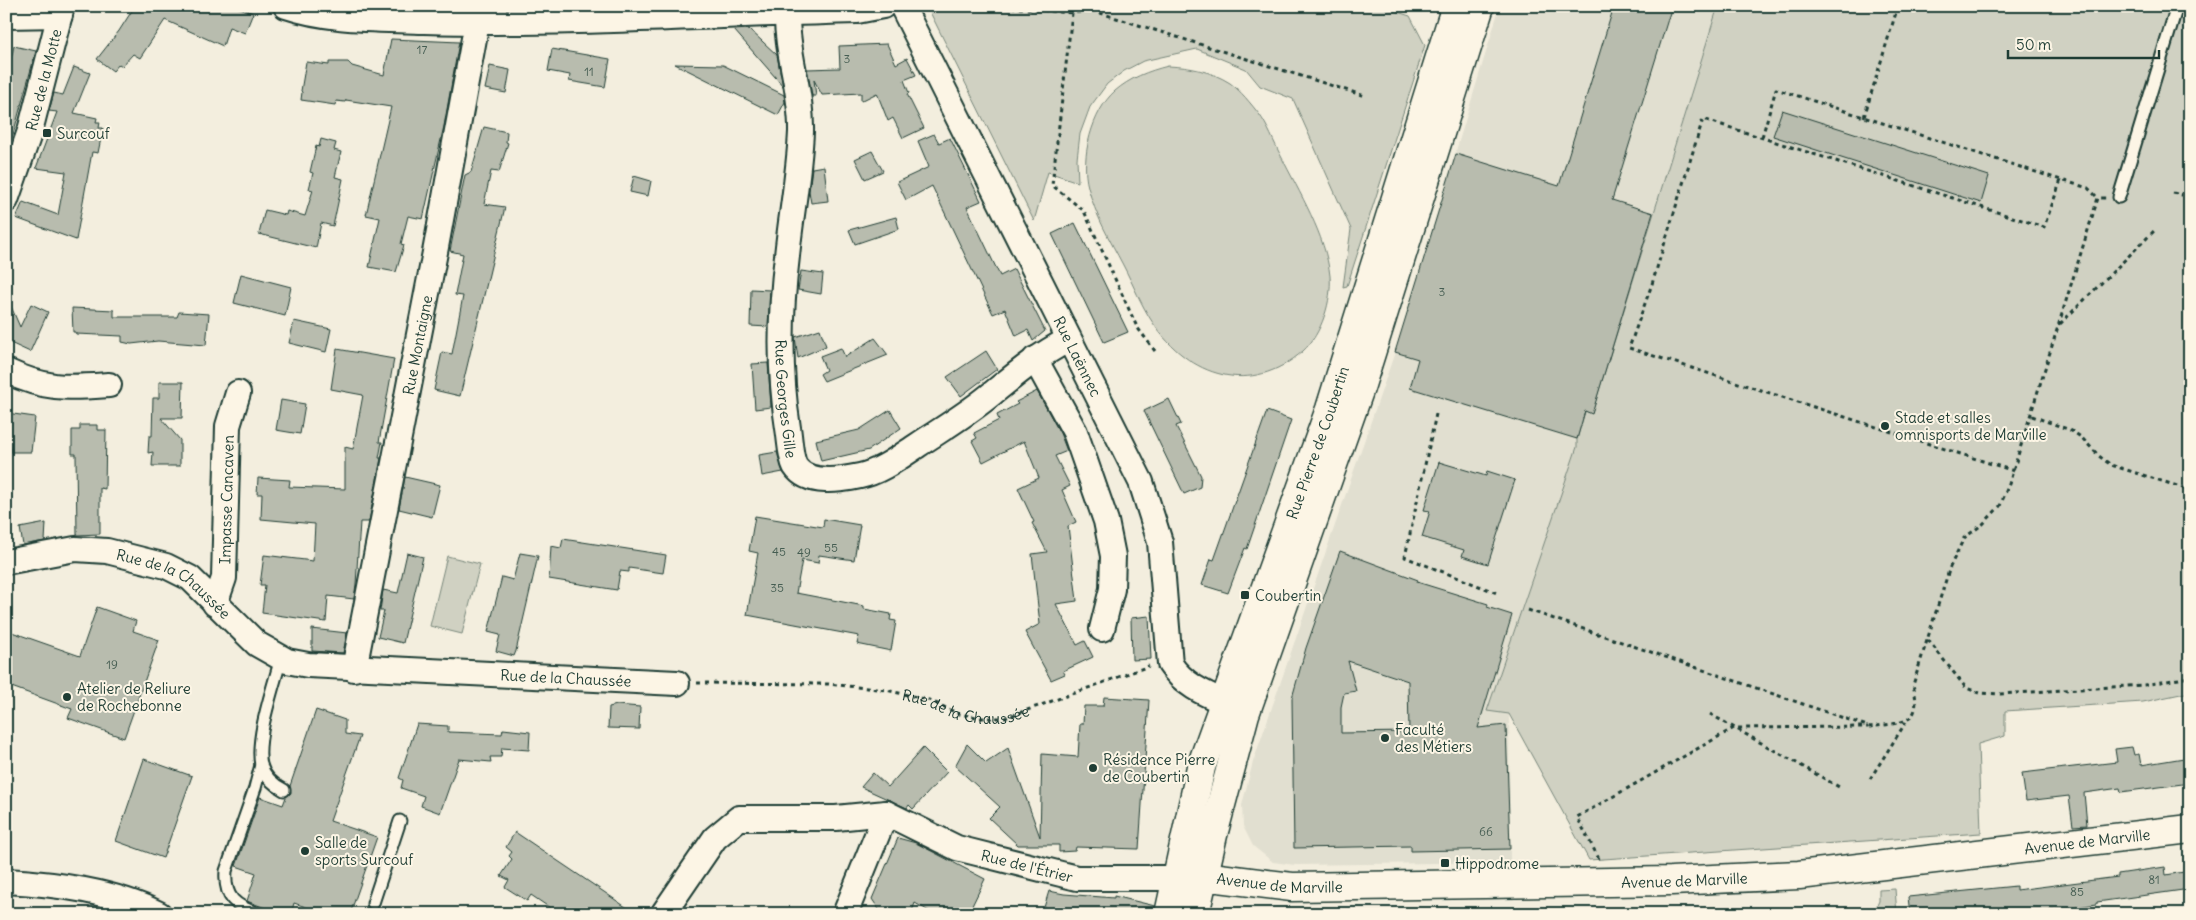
<svg xmlns="http://www.w3.org/2000/svg" width="2196" height="920" font-family="Delius,sans-serif">
<style>
.built{fill:#e1dfd0}
.green{fill:#d0d1c2;stroke:#78877b}
.building{fill:#b8bcae;stroke:#1f3d34;fill-rule:evenodd}
.lines{fill:none;stroke-linecap:round;stroke-linejoin:round}
.service-casing{stroke:#1f3d34;stroke-width:15}
.minor-casing{stroke:#1f3d34;stroke-width:28}
.tertiary-casing{stroke:#1f3d34;stroke-width:31}
.primary-casing{stroke:#1f3d34;stroke-width:31}
.path{stroke:#1f3d34;stroke-width:3;stroke-dasharray:4 4;stroke-linecap:butt}
.service{stroke:#fcf5e5;stroke-width:11}
.minor{stroke:#fcf5e5;stroke-width:24}
.tertiary{stroke:#fcf5e5;stroke-width:28}
.primary{stroke:#fcf5e5;stroke-width:28}
.poi-dot{fill:#1f3d34;stroke:#fcf5e5;stroke-width:2}
.labels{text-anchor:middle;dominant-baseline:central;stroke-width:4;stroke-linejoin:round;paint-order:stroke}
.number-label{font-size:12px;fill:#455d52}
.street-label{font-size:15px;fill:#1f3d34;stroke:#fcf5e5}
.poi-label{font-size:15px;fill:#1f3d34;stroke:#fcf5e5;text-anchor:start}
</style>
<rect width="100%" height="100%" fill="#f3eede"/>
<filter id="ink" filterUnits="userSpaceOnUse"><feTurbulence type="fractalNoise" baseFrequency=".02" numOctaves="2"/><feDisplacementMap in="SourceGraphic" scale="10" xChannelSelector="R" yChannelSelector="G"/><feConvolveMatrix kernelMatrix="1 2 1 2 8 2 1 2 1" color-interpolation-filters="sRGB"/></filter>
<g filter="url(#ink)">
<!-- built -->
<path class="built" d="M1500 6H1718L1592 413 1585 412 1577 439V447L1487 711 1509 714 1510 862 1295 865 1273 862 1253 846 1243 826 1242 805 1253 762 1395 352Z"/>
<!-- green -->
<g class="green">
<path d="M927 6H1379L1410 16 1425 45 1347 286 1343 287 1351 229 1293 99 1260 86 1246 69 1197 49 1143 61 1124 71 1107 84 1090 107 1080 134 1077 159 1078 182 1048 172 1034 221Z"/>
<path d="M1718 6H2190V692L2143 702 2005 711V736L1978 744 1981 833 1589 860 1509 714 1487 711 1577 447V439L1585 411 1592 413Z"/>
<path d="M1168 66C1190 67 1211 71 1230 83 1241 91 1251 104 1259 114 1268 126 1274 143 1281 156 1299 192 1326 236 1330 276 1332 300 1322 334 1303 351 1251 397 1189 377 1153 323 1141 305 1133 284 1123 265 1110 240 1095 215 1088 187 1080 158 1092 111 1115 91 1130 78 1148 71 1168 66Z"/>
<path d="M447 556 480 564 462 634 430 626Z"/>
<path d="M1895 889 1897 914H1873L1879 901V890Z"/>
</g>
<!-- building -->
<g class="building">
<path d="M135 6H234L253 13 245 33 229 27 223 46 165 20 140 58 133 54 122 66 119 64 113 71 97 59 119 31Z"/>
<path d="M1614 6H1672L1612 200 1653 213 1592 414 1585 411 1577 439 1410 388 1418 359 1395 352 1456 154 1559 186Z"/>
<path d="M749 29 777 55 783 86 734 30Z"/>
<path d="M391 39 459 42 444 126 423 219 408 216 401 244 404 245 396 272 369 267 380 218 366 215 391 107 346 100 345 102 336 101 335 105 301 100 302 92 301 91 306 62 329 65V62H348L352 66 384 75Z"/>
<path d="M887 44 896 64 907 58 916 75 904 80 909 93 907 94 924 128 903 138 893 118 888 121 877 93 861 101V93L822 95 814 80 816 96H812L807 69 840 68 839 46Z"/>
<path d="M14 46 36 51 9 149 6 148V71L8 72Z"/>
<path d="M552 49 610 59 605 87 569 81 570 75 548 71Z"/>
<path d="M675 64 723 65 784 95 785 102 778 115Z"/>
<path d="M490 66 510 70 506 93 485 89Z"/>
<path d="M74 67 90 73 74 113 97 118 96 122H100L99 128H103L98 153 92 152 76 240 16 218 23 202 58 215 66 172 36 168 57 112 49 111 54 93 63 95Z"/>
<path d="M1782 110 1989 176 1981 203 1773 136Z"/>
<path d="M484 127 507 132 506 142 508 143 499 172 491 171 484 204 505 207 460 396 434 390 442 352 452 354 463 296 455 295 463 254 450 251 465 175 471 172Z"/>
<path d="M934 134 939 143 950 138 981 201 967 207 1000 276 1014 269 1045 331 1033 341 1028 330 1016 336 1005 309 993 314 932 186 906 200 897 182 929 167 918 141Z"/>
<path d="M321 139 336 143 334 150 341 152 335 177 343 179 333 226 321 223 316 248 259 234 265 210 286 215 287 211 305 216 313 190 309 189 313 173 310 172 316 146 319 147Z"/>
<path d="M872 151 883 171 865 179 855 159Z"/>
<path d="M824 166 828 201 811 203 809 191 812 168Z"/>
<path d="M634 176 651 181 648 196 630 192Z"/>
<path d="M896 217 899 229 855 244 849 230Z"/>
<path d="M1075 223 1128 332 1104 342 1052 234Z"/>
<path d="M801 271 823 274 821 294 798 290Z"/>
<path d="M241 274 291 287 285 316 234 303Z"/>
<path d="M751 289 770 290 768 327 750 326Z"/>
<path d="M6 295 20 327 31 304 48 312 30 352 6 341Z"/>
<path d="M72 308 114 310V317H177L179 312 209 314 206 345 158 341 131 344 122 342V336L76 334 75 332H73Z"/>
<path d="M294 321 331 329 326 352 289 343Z"/>
<path d="M820 329 826 346 798 358 795 337Z"/>
<path d="M875 338 888 355 824 381 820 374 826 370 820 356 841 348 845 357Z"/>
<path d="M337 349 394 359 379 442H382L379 458H381L369 522H360L356 584 354 599 328 596 326 622 262 613 265 585H260L264 555 313 561 315 524 261 519 262 494H257L258 478 290 480 289 487 345 489V447L353 449 363 395 331 389Z"/>
<path d="M986 351 997 369 961 396 947 377Z"/>
<path d="M768 363 771 407 755 409 752 364Z"/>
<path d="M159 382H183L182 418H161L180 440V466H152L153 452 148 453 149 436H152L153 398H159Z"/>
<path d="M1037 391 1060 433 1067 451 1055 456 1070 486 1062 490 1076 522 1068 526 1077 601 1056 604 1077 645 1085 641 1093 657 1063 671 1065 674 1051 680 1025 632 1040 624 1032 554 1047 552 1032 523 1034 522 1018 488 1039 478 1024 441 983 462 972 441 977 438 974 433 999 420 997 415 1018 404 1016 402Z"/>
<path d="M1169 399 1181 424 1176 426 1201 476 1200 487 1184 494 1144 411Z"/>
<path d="M281 400 305 404 300 434 276 430Z"/>
<path d="M890 410 901 428 869 450 821 461 816 440 859 430Z"/>
<path d="M1267 411 1291 420 1247 549 1245 548 1228 593 1202 585 1211 559 1214 560Z"/>
<path d="M6 413 35 417 31 452H11V448L6 445Z"/>
<path d="M80 425H97V430H106L105 489 100 488V534L77 535 76 454H72V430H80Z"/>
<path d="M777 452 783 472 762 476 759 455Z"/>
<path d="M1439 462 1486 476 1487 471 1515 480 1488 564 1462 556 1464 550 1422 537 1430 511 1424 510Z"/>
<path d="M405 477 440 485 432 517 399 509Z"/>
<path d="M755 516 823 527 824 519 860 525 854 560 819 555 818 563 802 560 796 593 864 606V609L891 614 890 620 896 621 891 651 857 644 859 636 747 615 758 553 749 551Z"/>
<path d="M46 523 45 541 23 545 20 528Z"/>
<path d="M563 539 666 555 663 573 629 568V572L620 571 617 590 549 579 551 546 561 548Z"/>
<path d="M1340 551 1418 580 1417 582 1488 604 1487 607 1512 615 1478 728 1506 725 1510 849 1411 851V846L1294 848 1292 698 1306 648ZM1348 661 1408 681 1409 732 1341 733V707L1344 693 1356 691Z"/>
<path d="M407 553 423 557 403 643 378 637 384 611H380L383 590 398 593Z"/>
<path d="M520 553 538 556 516 651 514 656 496 651 500 635 488 632 502 577 513 580Z"/>
<path d="M97 607 136 621 133 631 159 640 124 738 68 718 72 709 6 685V630L80 656Z"/>
<path d="M1149 616 1151 659 1132 660 1131 618Z"/>
<path d="M312 629 347 633 343 653 312 651Z"/>
<path d="M1104 697 1149 700 1139 849 1076 847 1075 851 1059 852V845H1018L989 818 1000 807 955 766 967 744 986 763 1008 748 1040 837 1042 754 1078 757 1080 724H1083L1084 706H1103Z"/>
<path d="M617 705 640 707 639 729 608 728 609 707Z"/>
<path d="M316 710 345 720V734L360 736 330 821 377 837 350 914H326L294 903 291 914H282L252 903 247 901 256 873 236 866 260 797 283 805 286 797 291 793 290 786Z"/>
<path d="M417 724 448 726V732L502 734 503 729 530 732 529 750 502 748 501 757H490L491 762 459 759 440 813 421 806 424 796 401 788 403 780 399 778Z"/>
<path d="M2132 747 2134 755 2139 754 2141 765 2190 757V783L2121 792 2120 788 2084 793 2087 825 2073 826 2069 796 2026 801 2022 773 2117 762 2115 749Z"/>
<path d="M923 748 947 772 913 809 909 805 907 808 861 787 873 773 888 787Z"/>
<path d="M144 759 192 776 163 858 116 841Z"/>
<path d="M515 832 604 892 636 914H559L531 895 527 901 505 887 509 880 501 876 512 859 509 856 512 852 506 847Z"/>
<path d="M898 838 916 843 985 879 968 914H934L915 903 911 914H887L880 911 872 899Z"/>
<path d="M2165 867 2166 875 2190 871V889L2097 902V904L2031 914H1910L1908 897 2016 886V890L2118 877V874Z"/>
<path d="M1049 891 1064 894 1114 898V896L1155 906 1154 914H1042Z"/>
</g>
<g class="lines">
<defs>
<g id="service">
<path d="M2119 197 2177 6"/>
<path d="M281 658C274 685 255 738 261 765 264 776 274 785 284 790"/>
<path d="M373 903 400 821"/>
<path d="M259 914C235 906 224 898 226 871L255 788 261 765"/>
</g>
<g id="minor">
<path d="M286 6C330 21 379 19 425 21 568 25 714 15 857 11L883 6"/>
<path id="s2" d="M902 6 1141 482 1160 542 1170 664C1183 684 1203 693 1224 702"/>
<path id="s3" d="M787 13C786 53 802 91 801 132 799 174 791 215 787 256 780 313 779 372 788 428 790 439 790 456 795 466 808 486 841 480 860 476 881 472 901 456 918 445 942 429 967 414 989 396 1015 375 1037 356 1068 340"/>
<path d="M6 16 60 15"/>
<path id="s4" d="M6 200 30 131 62 6"/>
<path d="M1035 359 1075 432 1106 521 1113 556 1112 589 1102 629"/>
<path d="M6 371C47 390 66 388 109 385"/>
<path id="s5" d="M6 562 75 549 107 551 166 566 190 578 257 644 287 661 308 665 677 683"/>
<path id="s6" d="M215 604 224 578 228 426 238 393"/>
<path id="s7" d="M354 669 436 247 477 22"/>
<path d="M6 881C57 884 113 891 159 914"/>
<path id="s8" d="M663 914 715 838 739 818H836L886 813 957 848 1077 878H1177"/>
<path d="M845 914 886 813"/>
</g>
<g id="tertiary">
<path id="s9" d="M1181 878H1219L1292 887 1671 881 1799 875 2190 829"/>
</g>
<g id="primary">
<path id="s10" d="M1169 914 1201 767 1330 409 1456 6"/>
<path d="M1195 914 1213 835 1245 714 1360 388 1480 6"/>
</g>
</defs>
<!-- service casing -->
<use href="#service" class="service-casing"/>
<!-- minor casing -->
<use href="#minor" class="minor-casing"/>
<!-- tertiary casing -->
<use href="#tertiary" class="tertiary-casing"/>
<!-- primary casing -->
<use href="#primary" class="primary-casing"/>
<!-- path -->
<g class="path">
<path d="M995 6 1072 13"/>
<path d="M1864 117 1898 6"/>
<path d="M1762 137 1776 89 2061 180"/>
<path d="M2173 193 2182 195 2190 187"/>
<path d="M2060 324 2155 230"/>
<path d="M1155 351 1137 327 1084 211 1052 185 1072 13 1094 11 1365 96"/>
<path d="M1436 414 1405 557 1497 593"/>
<path d="M2032 416 2070 430 2081 437 2099 456 2111 465 2190 490"/>
<path d="M2014 471 1629 348 1652 284 1703 119 2044 227 2061 180 2088 188 2098 198"/>
<path d="M1528 610 1870 727C1901 722 1924 726 1913 685L1950 567 1964 538 1983 524 2000 506 2009 484 2098 198H2106"/>
<path d="M1928 640 1966 688 1980 693 2000 694 2144 685 2190 677"/>
<path id="s1" d="M697 683 828 684 886 690 929 700 959 714 982 718H1005L1149 666"/>
<path d="M1710 714 1839 787"/>
<path d="M1870 779 1906 722"/>
<path d="M1599 859 1577 817 1734 728 1868 727"/>
</g>
<!-- service -->
<use href="#service" class="service"/>
<!-- minor -->
<use href="#minor" class="minor"/>
<!-- tertiary -->
<use href="#tertiary" class="tertiary"/>
<!-- primary -->
<use href="#primary" class="primary"/>
</g>
</g>
<!-- markers -->
<g class="poi-dot">
<rect x="42" y="128" width="10" height="10" rx="2.5"/>
<circle cx="1885" cy="426" r="5"/>
<rect x="1240" y="590" width="10" height="10" rx="2.5"/>
<circle cx="67" cy="697" r="5"/>
<circle cx="1385" cy="738" r="5"/>
<circle cx="1093" cy="768" r="5"/>
<circle cx="305" cy="851" r="5"/>
<rect x="1440" y="858" width="10" height="10" rx="2.5"/>
</g>
<g class="labels">
<!-- number labels -->
<g class="number-label">
<text x="422" y="49">17</text>
<text x="847" y="58">3</text>
<text x="589" y="71">11</text>
<text x="1442" y="291">3</text>
<text x="831" y="547">55</text>
<text x="779" y="551">45</text>
<text x="804" y="552">49</text>
<text x="777" y="587">35</text>
<text x="112" y="664">19</text>
<text x="1486" y="831">66</text>
<text x="2154" y="879">81</text>
<text x="2077" y="891">85</text>
</g>
<!-- street labels -->
<g class="street-label">
<text stroke="none"><textPath href="#s4" startOffset="126">Rue de la Motte</textPath></text>
<text stroke="none"><textPath href="#s7" startOffset="330">Rue Montaigne</textPath></text>
<text stroke="none"><textPath href="#s2" startOffset="392">Rue Laënnec</textPath></text>
<text stroke="none"><textPath href="#s3" startOffset="388">Rue Georges Gille</textPath></text>
<text stroke="none"><textPath href="#s10" startOffset="495">Rue Pierre de Coubertin</textPath></text>
<text stroke="none"><textPath href="#s6" startOffset="106">Impasse Cancaven</textPath></text>
<text stroke="none"><textPath href="#s5" startOffset="178">Rue de la Chaussée</textPath></text>
<text stroke="none"><textPath href="#s5" startOffset="598">Rue de la Chaussée</textPath></text>
<text stroke="none"><textPath href="#s1" startOffset="272">Rue de la Chaussée</textPath></text>
<text stroke="none"><textPath href="#s9" startOffset="909">Avenue de Marville</textPath></text>
<text stroke="none"><textPath href="#s8" startOffset="422">Rue de l'Étrier</textPath></text>
<text stroke="none"><textPath href="#s9" startOffset="504">Avenue de Marville</textPath></text>
<text stroke="none"><textPath href="#s9" startOffset="99">Avenue de Marville</textPath></text>
</g>
<!-- poi labels -->
<g class="poi-label">
<text x="57" y="133">Surcouf</text>
<text x="1895" y="417">Stade et salles<tspan x="1895" dy="17">omnisports de Marville</tspan></text>
<text x="1255" y="595">Coubertin</text>
<text x="77" y="688">Atelier de Reliure<tspan x="77" dy="17">de Rochebonne</tspan></text>
<text x="1395" y="729">Faculté<tspan x="1395" dy="17">des Métiers</tspan></text>
<text x="1103" y="759">Résidence Pierre<tspan x="1103" dy="17">de Coubertin</tspan></text>
<text x="315" y="842">Salle de<tspan x="315" dy="17">sports Surcouf</tspan></text>
<text x="1455" y="863">Hippodrome</text>
</g>
</g>
<!-- margin -->
<rect width="2196" height="920" fill="none" stroke="#fcf5e5" stroke-width="25"/>
<rect x="12" y="12" width="2171" height="895" fill="none" stroke="#1f3d34" stroke-width="2" filter="url(#ink)"/>
<!-- scale -->
<path d="M2008 50v8h151v-8" fill="none" stroke="#1f3d34" stroke-width="2.5"/>
<text x="2016" y="50" font-size="15" fill="#1f3d34" stroke="#fcf5e5" stroke-width="4" paint-order="stroke">50 m</text>
</svg>
